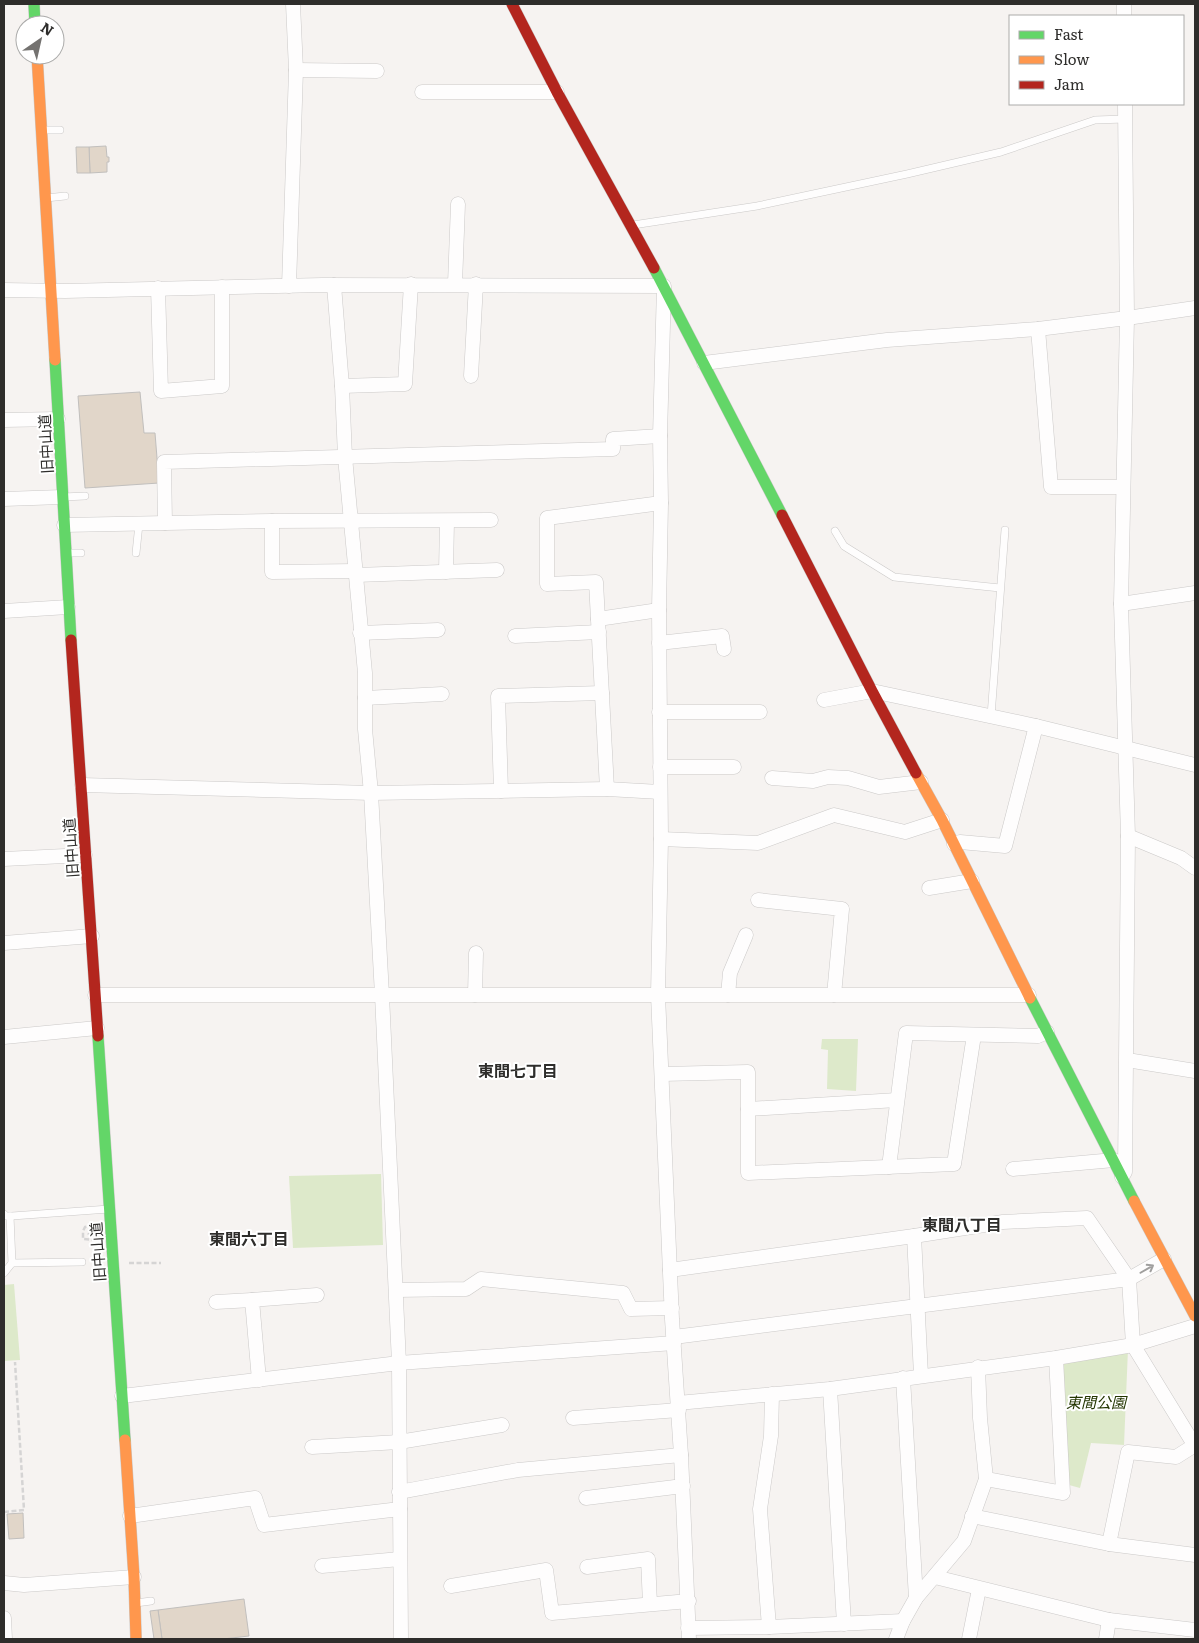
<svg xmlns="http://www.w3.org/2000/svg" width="1199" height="1643" font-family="Literata,'Noto Sans JP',serif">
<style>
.green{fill:#dde9ca}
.building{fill:#e1d6c9;stroke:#c1bfbd}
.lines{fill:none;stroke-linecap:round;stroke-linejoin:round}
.lane-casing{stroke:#cbc9c8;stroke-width:8}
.street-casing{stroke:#cbc9c8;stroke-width:15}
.fast-casing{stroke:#cbc9c8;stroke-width:12}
.slow-casing{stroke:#cbc9c8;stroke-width:12}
.jam-casing{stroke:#cbc9c8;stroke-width:12}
.path{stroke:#d5d4d4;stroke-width:2.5;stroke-dasharray:5 2.5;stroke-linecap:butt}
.lane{stroke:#fefdfd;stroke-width:7}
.street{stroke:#fefdfd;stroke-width:14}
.fast{stroke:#63d668;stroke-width:11}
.slow{stroke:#ff974d;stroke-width:11}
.jam{stroke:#b3261e;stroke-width:11}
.oneway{stroke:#a09f9e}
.labels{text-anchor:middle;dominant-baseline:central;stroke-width:4;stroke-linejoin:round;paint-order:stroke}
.street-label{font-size:15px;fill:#2e2d2b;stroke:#fff}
.park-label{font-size:15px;font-style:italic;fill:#243602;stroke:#fff}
.neighbourhood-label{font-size:16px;font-weight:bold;fill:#2e2d2b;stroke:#fff}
</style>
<rect width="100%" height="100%" fill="#f6f3f1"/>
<!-- green -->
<g class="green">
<path d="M822 1039H858L856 1091 827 1089 828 1050 821 1049Z"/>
<path d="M381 1174 383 1245 293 1248 289 1176Z"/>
<path d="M14 1284 20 1360 4 1361V1285Z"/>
<path d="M1128 1349 1124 1445 1091 1443 1080 1488 1069 1485 1063 1360Z"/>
</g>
<!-- building -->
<g class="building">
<path d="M106 146 107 157H109V162H107V172L90 173 89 147Z"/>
<path d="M76 147H89L90 173H77Z"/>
<path d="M140 392 144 433H155L159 483 85 488 78 396Z"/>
<path d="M23 1513 24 1538 9 1539 7 1514Z"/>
<path d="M244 1599 249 1636 223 1639H162L158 1610Z"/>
<path d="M158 1610 162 1639H154L150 1611Z"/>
</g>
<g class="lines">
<defs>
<g id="lane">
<path d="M43 130H60"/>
<path d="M46 198 65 196"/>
<path d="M633 225 757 206 907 174 1001 152 1095 120 1125 119"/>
<path d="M63 497 85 496"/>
<path d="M835 531 844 546 894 577 1000 588"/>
<path d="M66 553H81"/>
<path d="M136 553 139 524"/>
<path d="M991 716 1005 530"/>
<path d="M4 1214 6 1216H12L109 1209"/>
<path d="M12 1263 82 1262"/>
<path d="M4 1273 12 1263 10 1216"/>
<path d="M136 1603 151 1601"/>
</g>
<g id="street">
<path d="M1124 4V16"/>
<path d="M296 70 377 71"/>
<path d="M422 92H557"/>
<path d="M455 284 458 204"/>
<path d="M334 285 342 386 345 457 365 673V729L371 793 382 995 399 1363 401 1639"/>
<path d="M289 286 296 70 293 4"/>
<path d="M158 288 161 391 222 386V287"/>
<path d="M4 290 65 291 323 285 664 286 660 436 661 503 659 610 661 839 658 995 672 1319 681 1455 689 1639"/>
<path d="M1038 329 1051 487H1123"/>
<path d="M704 363 887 340 1038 329 1127 318 1195 308"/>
<path d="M471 376 476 284"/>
<path d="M342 386 405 384 411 284"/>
<path d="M4 420 58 419"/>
<path d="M4 499 62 497"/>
<path d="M272 521V572L356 571"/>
<path d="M165 523 164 462 613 449V439L660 436"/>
<path d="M64 525 272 521 491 520"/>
<path d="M446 572 447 521"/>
<path d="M356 575 497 570"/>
<path d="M1121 604 1195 593"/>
<path d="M4 611 68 607"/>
<path d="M598 619 659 610"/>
<path d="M360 633 438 630"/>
<path d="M515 636 599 632"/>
<path d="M659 643 722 636 724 649"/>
<path d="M365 698 442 694"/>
<path d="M824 700 872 691 1036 726 1195 765"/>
<path d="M659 712H760"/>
<path d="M660 767H734"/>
<path d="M772 778 813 781 828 777 848 778 879 787 921 782"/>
<path d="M82 785 371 793 607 789 660 792"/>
<path d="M607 789 596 582 547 584V518L661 503"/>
<path d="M501 791 498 696 602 693"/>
<path d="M1128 836 1181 858 1195 868"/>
<path d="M661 839 758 843 834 815 905 832 942 820"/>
<path d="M954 844 960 842 1005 846 1036 726"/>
<path d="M4 859 85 855"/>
<path d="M929 888 972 881"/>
<path d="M758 900 842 909 834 995"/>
<path d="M4 943 92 936"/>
<path d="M95 995H1029"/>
<path d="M475 995 476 953"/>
<path d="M728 995 730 973 746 935"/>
<path d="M4 1037 97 1028"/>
<path d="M1127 1060 1195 1071"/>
<path d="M662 1074 748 1072V1173L954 1164 974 1035"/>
<path d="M748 1109 897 1100"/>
<path d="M889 1167 906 1033 1038 1036 1047 1032"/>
<path d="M1013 1169 1114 1160"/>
<path d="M1122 1177 1125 1172 1128 836 1121 604 1127 318 1125 104"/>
<path d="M914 1236 921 1375"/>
<path d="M670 1270 914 1236 1003 1222 1087 1218 1129 1279 1133 1345 1195 1446"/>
<path d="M396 1290 466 1289 481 1279 623 1293 631 1309 672 1308"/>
<path d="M216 1302 252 1300"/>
<path d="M674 1337 1129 1279 1164 1259"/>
<path d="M903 1378 916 1598"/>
<path d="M259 1380 252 1300 317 1295"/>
<path d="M830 1389 844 1624"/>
<path d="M122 1396 399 1363 674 1343"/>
<path d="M678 1403 830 1389 1056 1358 1133 1345 1195 1326"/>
<path d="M573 1418 679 1410"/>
<path d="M312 1447 399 1442 502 1425"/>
<path d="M986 1479 1063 1493 1056 1358"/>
<path d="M399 1492 518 1470 681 1455"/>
<path d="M586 1498 683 1486"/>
<path d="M130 1516 255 1498 264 1525 400 1509"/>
<path d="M972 1516 1109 1544 1195 1555"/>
<path d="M1109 1544 1128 1452 1176 1457 1195 1445"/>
<path d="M322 1566 400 1559"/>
<path d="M587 1567 648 1559 650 1604"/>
<path d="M935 1577 1109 1620 1195 1630"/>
<path d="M4 1583 24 1585 134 1577"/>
<path d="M451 1586 546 1570 552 1613 689 1601"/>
<path d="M4 1618 5 1639"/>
<path d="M769 1627 760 1509 771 1436 772 1394"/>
<path d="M688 1628 769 1627 903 1621"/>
<path d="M896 1639 903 1621 916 1598 964 1541 986 1479 980 1418 978 1367"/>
<path d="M969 1639 979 1589"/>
<path d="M1106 1639 1109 1620"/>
</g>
<g id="fast">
<path d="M34 4 35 25"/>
<path d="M654 268 782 515"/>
<path d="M55 360 71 640"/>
<path d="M1030 998 1134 1201"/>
<path d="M98 1036 125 1440"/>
</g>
<g id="slow">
<path d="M37 55 55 360"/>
<path d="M916 773 942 820 1030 998"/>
<path d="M1134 1201 1195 1316"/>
<path d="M125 1440 134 1577 136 1639"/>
</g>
<g id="jam">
<path d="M512 4 557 92 654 268"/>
<path d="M782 515 872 691 916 773"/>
<path d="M71 640 98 1036"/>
</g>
</defs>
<!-- lane casing -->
<use href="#lane" class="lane-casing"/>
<!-- street casing -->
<use href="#street" class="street-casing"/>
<!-- fast casing -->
<use href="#fast" class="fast-casing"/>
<!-- slow casing -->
<use href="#slow" class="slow-casing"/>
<!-- jam casing -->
<use href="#jam" class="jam-casing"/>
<!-- path -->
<g class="path">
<path d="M88 1235 92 1231V1228L89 1226 85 1227 83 1231V1239L94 1240"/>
<path d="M129 1263H161"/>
<path d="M4 1512 24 1510 15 1362"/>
</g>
<!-- lane -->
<use href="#lane" class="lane"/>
<!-- street -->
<use href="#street" class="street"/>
<!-- fast -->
<use href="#fast" class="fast"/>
<!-- slow -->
<use href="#slow" class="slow"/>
<!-- jam -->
<use href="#jam" class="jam"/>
</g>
<!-- one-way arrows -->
<defs><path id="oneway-shaft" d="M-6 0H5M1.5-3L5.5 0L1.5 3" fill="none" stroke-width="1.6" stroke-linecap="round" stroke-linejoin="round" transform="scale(1.25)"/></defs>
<use class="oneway" href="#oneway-shaft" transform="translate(1147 1269) rotate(-30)"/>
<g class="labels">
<!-- street labels -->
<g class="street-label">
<text transform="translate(45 444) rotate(-93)">旧中山道</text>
<text transform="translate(70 848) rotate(-94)">旧中山道</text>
<text transform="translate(97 1252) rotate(-94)">旧中山道</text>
</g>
<!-- park labels -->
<g class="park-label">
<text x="1096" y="1401">東間公園</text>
</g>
<!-- neighbourhood labels -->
<g class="neighbourhood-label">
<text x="518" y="1070">東間七丁目</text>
<text x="962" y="1224">東間八丁目</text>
<text x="249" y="1238">東間六丁目</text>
</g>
</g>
<!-- border -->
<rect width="1199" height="1643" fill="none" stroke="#2e2d2b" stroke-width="10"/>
<!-- legend -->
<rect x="1009" y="15" width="175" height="90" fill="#ffffff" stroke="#ababaa"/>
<rect x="1019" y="31" width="25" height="8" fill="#63d668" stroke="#ababaa"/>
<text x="1054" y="40" font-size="15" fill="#2e2d2b">Fast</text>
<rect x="1019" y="56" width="25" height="8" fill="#ff974d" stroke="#ababaa"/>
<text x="1054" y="65" font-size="15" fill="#2e2d2b">Slow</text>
<rect x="1019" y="81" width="25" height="8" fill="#b3261e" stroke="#ababaa"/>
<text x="1054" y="90" font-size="15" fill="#2e2d2b">Jam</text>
<!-- north arrow -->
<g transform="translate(40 40) rotate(34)"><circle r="24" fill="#ffffff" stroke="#ababaa"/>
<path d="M0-4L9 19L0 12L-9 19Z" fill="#747270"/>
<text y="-8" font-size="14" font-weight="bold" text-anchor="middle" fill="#2e2d2b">N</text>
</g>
</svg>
